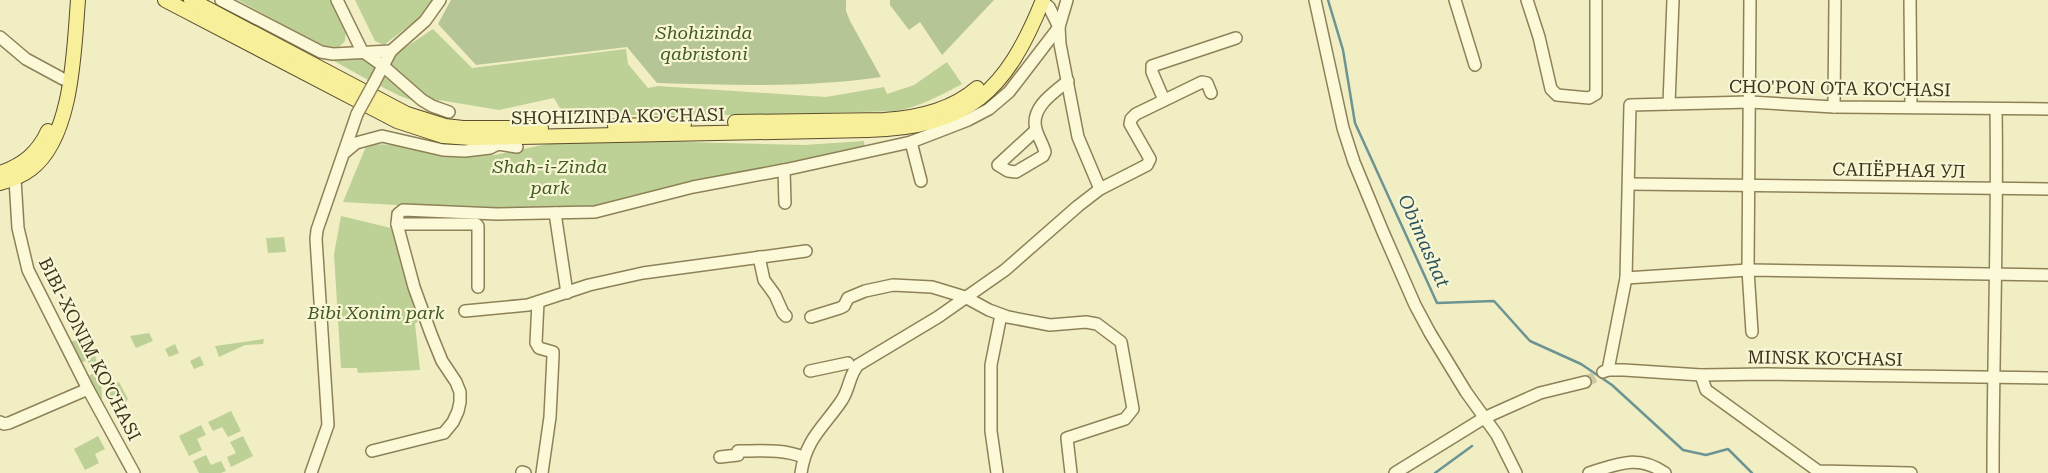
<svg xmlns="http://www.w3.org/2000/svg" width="2048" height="473" font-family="'Roboto Serif',serif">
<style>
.green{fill:#bdd196}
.cemetery{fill:#b5c596}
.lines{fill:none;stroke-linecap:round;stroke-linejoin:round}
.stream{stroke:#6c9493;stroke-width:2.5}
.minor-tunnel{stroke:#cdc9a3;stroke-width:11;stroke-dasharray:11 5.5;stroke-linecap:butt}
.minor-casing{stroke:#8e8158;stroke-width:14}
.major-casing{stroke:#5b4d2d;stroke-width:16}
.minor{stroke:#fbf9d8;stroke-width:11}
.major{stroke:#f7ef99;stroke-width:14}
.minor-bridge-casing{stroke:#8e8158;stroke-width:14;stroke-linecap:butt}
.minor-bridge{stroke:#fbf9d8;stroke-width:11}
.labels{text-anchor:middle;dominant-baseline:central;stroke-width:4.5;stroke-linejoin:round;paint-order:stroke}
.park-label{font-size:18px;font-style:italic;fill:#405b23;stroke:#f8f6d4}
.street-label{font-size:18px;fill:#3d341e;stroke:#f8f6d4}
.water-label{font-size:19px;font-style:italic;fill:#2c555d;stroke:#f8f6d4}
</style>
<rect width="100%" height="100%" fill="#f1eec4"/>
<!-- green -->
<g class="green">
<path d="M238 0H332L346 30 345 41 339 47 322 46Z"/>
<path d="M355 0H435L427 12 384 45 375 41Z"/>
<path d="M433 29 472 68 626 49 628 64 648 88 658 86 826 97 884 87 887 94 914 85 947 62 962 84C941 95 918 108 895 111L751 115H564L554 98 499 110 439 100 438 102 428 97 390 67 391 57Z"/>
<path d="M325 56H366L379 66 370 81Z"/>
<path d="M384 71 425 105 400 96 376 84Z"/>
<path d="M651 141 804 145 864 141 865 152 601 207 503 211 343 202 367 144 400 145 431 154 462 156 495 155 547 144Z"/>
<path d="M341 216 391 228 419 320 415 324 420 370 358 373 357 368H341L334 254Z"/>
<path d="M284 237 286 252 268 253 266 238Z"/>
<path d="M149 333 153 341 136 348 130 336Z"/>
<path d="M89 338 101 374 102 400 99 402 85 378 94 373 87 360 79 364 68 342Z"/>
<path d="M264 339 263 344 245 345 219 357 215 346Z"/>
<path d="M175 344 179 353 169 357 165 349Z"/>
<path d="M200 356 204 365 194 369 190 361Z"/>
<path d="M119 382 128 399 126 402 110 409 109 387Z"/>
<path d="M231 411 241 431 228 437 222 427 213 431 208 422Z"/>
<path d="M201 425 206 435 197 439 202 450 189 456 179 436Z"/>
<path d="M98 436 105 449 95 454 99 463 85 470 74 449Z"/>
<path d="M243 436 253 456 231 467 227 457 236 453 230 442Z"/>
<path d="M206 455 211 465 221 461 226 471 221 473H199L193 461Z"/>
</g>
<!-- cemetery -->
<g class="cemetery">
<path d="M451 0H846V11L850 21 881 77C807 88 732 85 657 83L627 47 476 65 438 24Z"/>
<path d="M890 0H994L942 55 920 22 909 30 890 5Z"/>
</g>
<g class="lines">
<!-- stream -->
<g class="stream">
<path d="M1328 0 1343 50 1355 123 1437 303 1494 301 1530 341 1581 364 1612 385 1683 450 1706 455 1728 449 1752 473"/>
<path d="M1435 473 1472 446"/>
</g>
<!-- minor-tunnel -->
<path class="minor-tunnel" d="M1585 382 1603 373"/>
<defs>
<g id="minor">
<path d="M221 0 321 52 333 54 391 51"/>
<path d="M337 0 362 51 382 65 422 100 432 106 449 112"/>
<path d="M1315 0 1343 128 1354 162 1383 232 1415 305 1430 333 1466 392 1497 435 1516 473"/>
<path d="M1455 0 1475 65"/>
<path d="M1527 0 1539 37 1551 89 1557 95 1589 98 1596 94V0"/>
<path d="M1750 0 1748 270 1752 332"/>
<path d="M1910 0 1911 107"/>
<path d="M1042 1 1049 7 1059 27 1060 44 1078 137 1100 189"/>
<path d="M0 37 26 59 63 79"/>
<path d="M374 83 391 51 425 21 440 0"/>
<path d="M1164 100 1152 72V66L1236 38"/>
<path d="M1669 104 1673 0"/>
<path d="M1834 107 1835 0"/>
<path d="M1036 130 998 165 1008 171 1016 172 1043 156 1045 152C1043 144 1038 137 1036 129 1030 108 1053 93 1068 81"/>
<path d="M911 142 921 181"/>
<path d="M344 153 356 143 382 136 443 150 465 151 490 148 498 144 517 147"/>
<path d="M784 170 785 203"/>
<path d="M15 179 18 228 28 270 88 389 134 473"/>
<path d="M1629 184 2048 189"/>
<path d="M555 213 567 293"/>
<path d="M397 224H476L478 226V287"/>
<path d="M759 257 764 280 775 295 783 313 786 316"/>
<path d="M1626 278 1748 270 2048 275"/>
<path d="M538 302 536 343 539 348 553 352V356L550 417 542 473"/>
<path d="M465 311 528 305 589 285 643 273 806 251"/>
<path d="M811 317 840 308 844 306 848 298 865 291 893 285 932 287 965 297 989 310 1008 317 1050 325 1086 322 1097 324 1121 342 1133 409 1125 419 1067 438 1071 473"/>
<path d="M1608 370 1626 278 1630 105 1750 102 1834 107 2048 109"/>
<path d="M810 371 848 363"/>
<path d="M1603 372 1608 370H1624L1701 375 1767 374 2048 378"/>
<path d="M1701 375 1706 390 1818 471 1911 473"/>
<path d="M0 422 4 424 9 423 88 389"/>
<path d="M372 451 444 433 453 422 458 411 460 402V392L456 382 442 361 431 334 414 287 397 224 398 214 403 210 497 214 595 212 693 187 784 170 911 142 968 120 989 109 1009 92 1059 27 1067 0"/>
<path d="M720 457 738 455V451C760 451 783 449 803 457"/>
<path d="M522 472 525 473"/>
<path d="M311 473 328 425 316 239 317 230 357 114"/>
<path d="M801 473C806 438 824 427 842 400 850 388 849 375 858 365L938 317 1005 270 1078 206 1100 189 1147 165 1150 159 1130 124 1131 119 1136 114 1202 82 1207 83 1211 93"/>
<path d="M997 473 991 431V365L1001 315"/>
<path d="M1395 473 1484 418 1540 393 1585 382"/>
<path d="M1589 473C1618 464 1638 454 1665 473"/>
<path d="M1993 473C1993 352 1998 230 1996 109"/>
</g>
<g id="major">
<path d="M165 0 397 121 443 136 470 138 868 130C970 127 1006 91 1043 0"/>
<path d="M191 0 407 114 445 126 463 128H541"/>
<path d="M735 122 884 120C916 118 952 110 977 88"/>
<path d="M615 126 684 124"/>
<path d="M0 173C23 165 38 153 48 131"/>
<path d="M0 183C11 180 22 176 31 169 73 137 74 49 78 0"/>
</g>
</defs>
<!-- minor casing -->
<use href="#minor" class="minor-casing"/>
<!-- major casing -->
<use href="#major" class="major-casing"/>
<!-- minor -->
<use href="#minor" class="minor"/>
<!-- major -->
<use href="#major" class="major"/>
<defs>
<path id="minor-bridge" d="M357 114 374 83"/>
</defs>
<!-- minor-bridge casing -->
<use href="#minor-bridge" class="minor-bridge-casing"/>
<!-- minor-bridge -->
<use href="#minor-bridge" class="minor-bridge"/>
</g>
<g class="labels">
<!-- park labels -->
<g class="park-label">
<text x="704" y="32">Shohizinda<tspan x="704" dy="21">qabristoni</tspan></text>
<text x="550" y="166">Shah-i-Zinda<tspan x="550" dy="21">park</tspan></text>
<text x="376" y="312">Bibi Xonim park</text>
</g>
<!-- street labels -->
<g class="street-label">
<text transform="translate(1840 88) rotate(1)">CHO'PON OTA KO'CHASI</text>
<text transform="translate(618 116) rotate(-1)">SHOHIZINDA KO'CHASI</text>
<text transform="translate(1899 170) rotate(1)">САПЁРНАЯ УЛ</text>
<text transform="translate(90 349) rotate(63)">BIBI-XONIM KO'CHASI</text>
<text transform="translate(1825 358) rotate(1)">MINSK KO'CHASI</text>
</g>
<!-- water labels -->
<g class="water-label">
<text transform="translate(1424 241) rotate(66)">Obimashat</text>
</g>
</g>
</svg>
